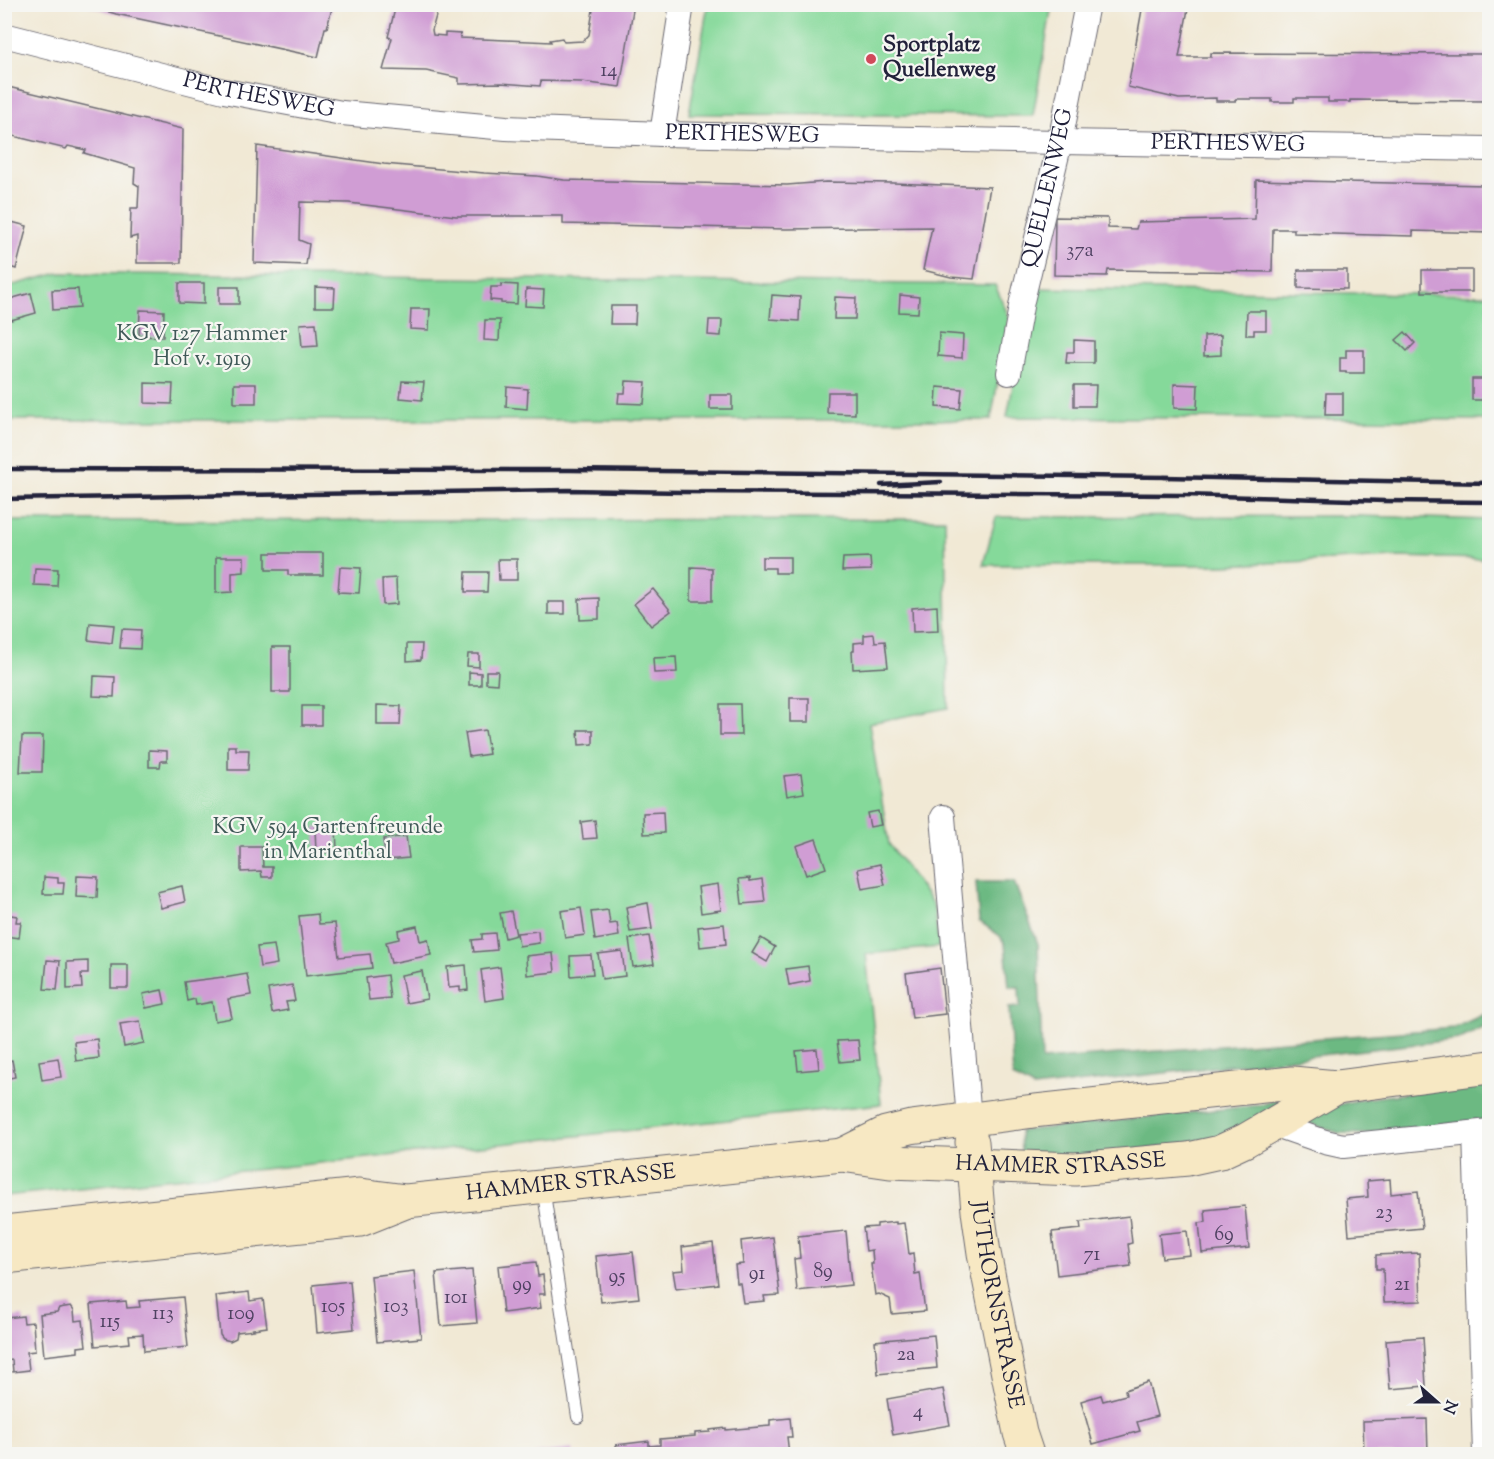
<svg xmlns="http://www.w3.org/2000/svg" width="1494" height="1459" font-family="'Sorts Mill Goudy',serif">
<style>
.green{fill:#85d99a;stroke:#547e6a;stroke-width:1.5}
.forest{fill:#6cb982;stroke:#476e5e;stroke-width:1.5}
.building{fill:#d09dd4}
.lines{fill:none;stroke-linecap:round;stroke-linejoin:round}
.lane-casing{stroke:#6a6871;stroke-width:14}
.street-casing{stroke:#6a6871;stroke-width:26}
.secondary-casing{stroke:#6a6871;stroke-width:35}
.lane{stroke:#fff;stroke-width:12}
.street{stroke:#fff;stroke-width:24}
.secondary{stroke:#f7e8c3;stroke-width:33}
.rail{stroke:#22223b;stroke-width:4.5}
.poi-dot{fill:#d1495b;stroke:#f6f6f2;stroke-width:2}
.labels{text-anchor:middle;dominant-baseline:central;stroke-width:4.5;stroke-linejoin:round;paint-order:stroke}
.number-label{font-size:20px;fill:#4e4161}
.poi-label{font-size:22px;font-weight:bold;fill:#22223b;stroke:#f6f6f2;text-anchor:start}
.street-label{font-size:22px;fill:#22223b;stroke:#f6f6f2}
.park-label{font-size:22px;fill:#405958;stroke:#f6f6f2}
</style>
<rect width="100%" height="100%" fill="#f6f6f2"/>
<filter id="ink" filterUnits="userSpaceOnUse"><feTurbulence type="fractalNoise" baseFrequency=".0167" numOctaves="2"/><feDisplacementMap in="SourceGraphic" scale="12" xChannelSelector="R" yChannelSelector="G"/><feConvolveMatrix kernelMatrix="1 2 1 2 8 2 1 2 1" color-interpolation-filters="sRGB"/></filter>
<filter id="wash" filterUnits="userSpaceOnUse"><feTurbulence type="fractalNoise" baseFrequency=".008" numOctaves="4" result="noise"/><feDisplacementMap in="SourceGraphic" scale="24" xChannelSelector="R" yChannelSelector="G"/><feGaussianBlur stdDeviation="1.35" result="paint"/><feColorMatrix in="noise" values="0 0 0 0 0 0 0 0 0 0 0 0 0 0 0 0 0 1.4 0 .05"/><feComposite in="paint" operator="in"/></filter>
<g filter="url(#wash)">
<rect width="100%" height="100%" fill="#f1e9d5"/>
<!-- green -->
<g class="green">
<path d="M708 4H1052V5L1033 116 689 114Z"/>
<path d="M59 273 995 285 1009 317 991 420H5V289L10 286Z"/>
<path d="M1031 288 1489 295V420L1007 417Z"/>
<path d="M1358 516 1489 520V559L1395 557 1224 565H983L996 517Z"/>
<path d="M945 519 948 708 869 723 889 844 933 904 939 947 866 954 881 1104 5 1196 4 521Z"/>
</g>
<!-- forest -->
<g class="forest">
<path d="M976 882H1014L1038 944 1042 1060 1454 1028 1489 1012V1025L1460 1039 1033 1088 1013 1077 1009 1008 1020 1007 1019 987H1009L1005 944 1000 936 979 921Z"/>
<path d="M1489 1083V1119L1453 1124 1363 1134 1339 1133 1317 1126 1302 1120 1334 1106 1362 1099Z"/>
<path d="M1289 1096 1236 1134 1104 1157 1021 1153 1020 1131 1261 1105Z"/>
</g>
<g id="blocks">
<!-- building -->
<g class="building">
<path d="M83 4H278L287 7V4H333L327 28H325L318 57 116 14Z"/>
<path d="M594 4H634L620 87 581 82 541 81 540 86 501 83 459 84V78L426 71 383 70 392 38 388 37 396 5H439L432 30 433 35 445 36V33L461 34 460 38 551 42 550 40 562 38 564 42 583 41 589 35Z"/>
<path d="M1143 4H1189L1179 57H1211V53L1490 54V101L1350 100V102H1328V98H1294V102H1272V99H1236V101H1216V98L1179 99 1128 87Z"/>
<path d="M4 86 183 129 181 263H137V236L130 238 131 208H138L139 186 134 183 135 168 84 153 86 150 68 146 66 149 5 134 7 131 4 130Z"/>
<path d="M257 146 384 164 484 173 537 176 564 180 787 185 826 182 893 183 990 187 974 279 951 277 923 270 932 227 786 229 563 224V216H456L349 203 300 202 299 240 309 244 306 265 254 263Z"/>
<path d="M1256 180 1486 185V189H1490V233L1413 231V236L1294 233V229H1273L1272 272 1108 270 1107 276 1054 275 1055 217 1108 218V228L1136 229 1138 222 1255 219Z"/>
<path d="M4 220 27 226 16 269 4 265Z"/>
<path d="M1298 270H1347V289L1298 288Z"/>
<rect x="1422" y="270" width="50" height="22"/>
<path d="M179 283H204V304L179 303Z"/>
<path d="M501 284 518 285 517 304 501 303V301L490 300 491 287H501Z"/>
<rect x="219" y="287" width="20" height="17"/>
<path d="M315 287 335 288 334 307H315Z"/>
<path d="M78 289 80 308 53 310 52 290Z"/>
<path d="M526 289 544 290 543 307 525 306Z"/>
<path d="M31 293 36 313 11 320 6 300Z"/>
<path d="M772 295 800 297 799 321 770 319Z"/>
<path d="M900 295 919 297 918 313 899 312Z"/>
<path d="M835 297 856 298 855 319H834Z"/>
<path d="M611 306H636L635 324H610Z"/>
<path d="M411 309H430L429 330 410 329Z"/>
<path d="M140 310 164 311 163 337 139 336Z"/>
<path d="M1247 311H1266V330H1254V335H1246Z"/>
<path d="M485 320H500L499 341 484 340Z"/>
<path d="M709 320H722L721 336 708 335Z"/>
<path d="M316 323 318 346 302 347 300 324Z"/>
<path d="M1405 332 1415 343 1407 351 1396 340Z"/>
<path d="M939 333 963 335 962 358 938 356Z"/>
<path d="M1221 335V355L1204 356V336Z"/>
<path d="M1074 340 1094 341V363H1066L1067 352H1074Z"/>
<path d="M1346 350H1364V373H1346V372H1340V358H1346Z"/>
<rect x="1472" y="379" width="18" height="21"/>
<path d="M402 381 424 382 422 400 400 398Z"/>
<path d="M626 381 646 382 644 404 618 403 619 393H625Z"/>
<path d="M145 383 173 384 172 404 145 403Z"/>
<rect x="234" y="384" width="22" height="19"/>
<path d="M1174 384 1198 385 1197 409 1174 408Z"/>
<path d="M1074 385H1096L1095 406H1074Z"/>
<path d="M507 387 528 389 527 409 506 407Z"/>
<path d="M937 387 962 389 960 409 936 407Z"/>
<path d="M828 392H855V414L827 413Z"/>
<path d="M1326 393H1343V415H1325Z"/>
<rect x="710" y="395" width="22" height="14"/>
<path d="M266 553H323V575H288V570H266Z"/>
<path d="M216 557H244V572L232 573V592L216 593Z"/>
<path d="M762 557H790V573H775V568H762Z"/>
<path d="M870 557 871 570 842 571 843 558Z"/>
<path d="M498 559H517V580H499Z"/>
<path d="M340 567 361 568 359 593 338 592Z"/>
<path d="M691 567 712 568V601H691Z"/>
<path d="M35 568 58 569 57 586 34 585Z"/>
<path d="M466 572H488L487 592H465Z"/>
<path d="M396 578 397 604 383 605 382 579Z"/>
<path d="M653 589 671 611 651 626 634 604Z"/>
<path d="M599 598V619L580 620 579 599Z"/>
<rect x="548" y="602" width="17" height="12"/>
<path d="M937 606 938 631 913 632 912 608Z"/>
<path d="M90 623 114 625 112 643 88 640Z"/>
<path d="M122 629 141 630 140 649 120 648Z"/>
<path d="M874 634 875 642 885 641 888 667 853 669 852 651H854V643L864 642V635Z"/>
<path d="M407 644H422L421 660 407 661Z"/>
<rect x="272" y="647" width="18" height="45"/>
<path d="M468 654H479V667L467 666Z"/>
<path d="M676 657 677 672 654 673 653 658Z"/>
<path d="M486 671H498L497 684 486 683Z"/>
<path d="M469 672 481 673V685H469Z"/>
<path d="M94 676 115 677 114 697 93 696Z"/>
<rect x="790" y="698" width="19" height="24"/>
<path d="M720 704H740L741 735H720Z"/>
<path d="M377 705 401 706 400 725H377Z"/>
<rect x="302" y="706" width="19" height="19"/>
<path d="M485 730 489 754 469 757 465 733Z"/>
<path d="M578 730H593V744L579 745Z"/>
<path d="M22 736H43L42 772H20Z"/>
<path d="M228 746H236V750H249L248 770H228Z"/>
<path d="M149 750 167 751V761H161L160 767H149Z"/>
<path d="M801 774 804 793 787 796 784 776Z"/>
<path d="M878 811 881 825 870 827 867 813Z"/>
<path d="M663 812 664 833 644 834 643 813Z"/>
<path d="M595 820 597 838 583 839 581 822Z"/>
<path d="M336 826 337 852 316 853 315 827Z"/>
<path d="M406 836 409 858 386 860 383 839Z"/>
<path d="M816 839 826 868 806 875 796 846Z"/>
<path d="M241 847H262L263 867H272V877H262L261 871 241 872Z"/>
<path d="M880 864 885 885 862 889 858 869Z"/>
<path d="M77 876 98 877 97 898 76 897Z"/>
<path d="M44 877 58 878V883H64L63 894H43Z"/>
<path d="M750 878V881L762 879 765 902 742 904 739 879Z"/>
<path d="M718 884 721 910 701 913 698 887Z"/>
<path d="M182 886 185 902 161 908 157 892Z"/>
<path d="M648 903 652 929 630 932 626 907Z"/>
<path d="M581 908 585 935 565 938 561 911Z"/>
<path d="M608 910 610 924 617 923 619 936 595 940 591 912Z"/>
<path d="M511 911 516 935 505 938 500 913Z"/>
<path d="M4 914 17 916 16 922H21L19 938 4 936Z"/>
<path d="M318 914 319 924 335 923 339 957 370 954 372 968 306 976 299 916Z"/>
<path d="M724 924 726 944 700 947 698 927Z"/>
<path d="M417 926 420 941 428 939 431 955 391 963 386 942 399 939 398 930Z"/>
<path d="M538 931 539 943 519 946 517 933Z"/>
<path d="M495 933 497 950 474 952 472 940 482 939V934Z"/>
<path d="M649 936 654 964 633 967 629 939Z"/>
<path d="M761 938 775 947 767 962 752 953Z"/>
<path d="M274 945 277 964 260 967 257 947Z"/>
<path d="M622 951 625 976 602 979 598 954Z"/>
<path d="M553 953 555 972 527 975 526 956Z"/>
<path d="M591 955 593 974 571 976 570 956Z"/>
<path d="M47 960 60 961 57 990 44 989Z"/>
<path d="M88 961V974H81L82 988 67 989V962Z"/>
<rect x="111" y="965" width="17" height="23"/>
<path d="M466 965 468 990 460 991V987L449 988 447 967Z"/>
<path d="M808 966 810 981 789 985 786 969Z"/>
<path d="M500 967 504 998 485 1001 481 970Z"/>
<path d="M940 968 945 1014 912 1018 906 973Z"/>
<path d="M422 971 427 999 406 1003 401 975Z"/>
<path d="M247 974 251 995 228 999 232 1018 215 1021 212 1002 196 1005 195 999 187 1001 184 982 223 977 224 978Z"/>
<path d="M387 975 390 998 369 1000 366 978Z"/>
<path d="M292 985 295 1001 286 1002 288 1010 272 1013 268 989Z"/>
<path d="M162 990 165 1004 146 1008 143 994Z"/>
<path d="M140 1021 144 1043 124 1047 120 1024Z"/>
<path d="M97 1039 99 1058 76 1061 74 1042Z"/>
<path d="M858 1040 860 1060 840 1062 837 1041Z"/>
<path d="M817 1049 819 1069 798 1071 796 1051Z"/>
<path d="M58 1058 61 1077 42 1080 39 1061Z"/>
<path d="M12 1060 15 1077 4 1079V1061Z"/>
<path d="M1390 1179 1391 1194 1418 1191 1422 1228 1349 1235 1346 1199 1368 1197 1367 1181Z"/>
<path d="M1245 1206 1249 1248 1202 1253 1199 1223 1206 1222 1205 1210Z"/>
<path d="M1129 1216 1132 1243 1128 1244 1131 1266 1057 1275 1052 1232 1081 1229 1080 1222Z"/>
<path d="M896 1222V1224L904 1223 905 1230H906L909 1254 913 1253 915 1274 920 1273 925 1311 892 1314 890 1299 879 1294 875 1295 871 1264H873L872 1250 866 1251 863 1228 877 1227V1224Z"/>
<path d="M846 1231 851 1285 797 1291 794 1259 800 1258 798 1236Z"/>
<path d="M1187 1231 1190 1255 1162 1258 1159 1234Z"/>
<path d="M773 1237 780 1295 764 1296 765 1301 743 1303 740 1283H737L735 1265 743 1264 741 1241Z"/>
<path d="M713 1243 718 1284 676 1289 673 1271 684 1270 682 1247Z"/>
<path d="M633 1252 639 1298 601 1302 596 1256Z"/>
<path d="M1419 1253 1421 1301 1384 1302 1383 1269H1376V1255Z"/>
<path d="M536 1262 538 1276 543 1275 545 1294H539L541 1308 503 1313 498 1266Z"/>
<path d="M472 1270 477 1323 441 1326 436 1273Z"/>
<path d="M414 1271 421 1338 377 1342 371 1276Z"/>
<path d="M350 1281 354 1329 317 1333 313 1285Z"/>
<path d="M249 1292 250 1301 263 1299 267 1327 253 1329 254 1330 237 1332 236 1338 230 1341 223 1339 220 1335 216 1296Z"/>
<path d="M183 1297 188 1347 144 1351 143 1334 129 1335 130 1343 95 1346 91 1304 126 1301 127 1308 140 1307 139 1301Z"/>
<path d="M71 1306 74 1310 75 1321 83 1320 86 1346 78 1347V1352L44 1356 40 1314 57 1312 59 1308Z"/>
<path d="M4 1315 7 1318 23 1316 24 1323 33 1322 35 1351 27 1352 29 1370 13 1372 12 1360 4 1361Z"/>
<path d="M934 1335 937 1368 878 1374 875 1341Z"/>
<path d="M1423 1337 1426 1386 1390 1389 1386 1340Z"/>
<path d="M1148 1382 1157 1416 1137 1422 1140 1431 1093 1444 1081 1401 1101 1395 1103 1401 1126 1395 1125 1390Z"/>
<path d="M943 1389 950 1425 893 1435 887 1399Z"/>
<path d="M790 1418 792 1437H787L789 1454H617L616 1445 649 1441V1446L660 1445V1439L695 1436V1433L710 1432V1430L726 1428V1430L770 1426V1420Z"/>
<path d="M1427 1419 1428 1454H1364L1363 1421Z"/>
<path d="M572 1449 573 1454H536V1453Z"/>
</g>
</g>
</g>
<g filter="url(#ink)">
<use href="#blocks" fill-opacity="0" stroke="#6a6871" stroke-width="1.5"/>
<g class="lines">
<defs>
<path id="lane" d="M543 1187 578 1417"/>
<g id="street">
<path id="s1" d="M4 35 224 91 342 113 506 128 662 134 1060 142 1490 149"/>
<path d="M662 134 682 4"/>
<path id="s2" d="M1009 373 1022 301 1060 142 1087 4"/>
<path d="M943 817 969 1119"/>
<path d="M1273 1124 1325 1142 1343 1146 1490 1131"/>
<path d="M1475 1133 1485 1454"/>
</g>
<g id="secondary">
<path id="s3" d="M972 1142 978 1211 984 1253 1008 1374 1020 1433 1027 1454"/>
<path d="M842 1155 886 1133 911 1127 1034 1111 1292 1083 1337 1087 1490 1067"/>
<path id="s4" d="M4 1232 360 1195 406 1201 842 1155 890 1162 1075 1169 1188 1159 1220 1152 1246 1140 1337 1087"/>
<path d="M4 1257 360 1220 405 1202"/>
</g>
</defs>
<!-- lane casing -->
<use href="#lane" class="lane-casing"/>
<!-- street casing -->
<use href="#street" class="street-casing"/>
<!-- secondary casing -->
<use href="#secondary" class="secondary-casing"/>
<!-- lane -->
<use href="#lane" class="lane"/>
<!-- street -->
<use href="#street" class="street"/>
<!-- secondary -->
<use href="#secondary" class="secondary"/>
<!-- rail -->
<g class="rail">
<path d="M4 469 570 470 1169 477"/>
<path d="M1163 477 1490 483"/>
<path d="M881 485 941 482"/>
<path d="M4 499 568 490 682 492 1184 495 1384 501 1490 502"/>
</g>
</g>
</g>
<!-- markers -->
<circle class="poi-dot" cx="871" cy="59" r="6"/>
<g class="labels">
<!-- number labels -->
<g class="number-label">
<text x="609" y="71">14</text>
<text x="1080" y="251">37a</text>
<text x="1384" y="1213">23</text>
<text x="1224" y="1235">69</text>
<text x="1092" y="1255">71</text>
<text x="823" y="1272">89</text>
<text x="757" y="1274">91</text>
<text x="617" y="1277">95</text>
<text x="522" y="1285">99</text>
<text x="1402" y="1285">21</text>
<text x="456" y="1298">101</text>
<text x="333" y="1307">105</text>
<text x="396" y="1307">103</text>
<text x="163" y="1314">113</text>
<text x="241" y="1314">109</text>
<text x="110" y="1322">115</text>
<text x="906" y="1355">2a</text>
<text x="918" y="1412">4</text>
</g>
<!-- poi labels -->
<g class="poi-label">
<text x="883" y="46">Sportplatz<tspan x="883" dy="25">Quellenweg</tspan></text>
</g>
<!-- street labels -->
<g class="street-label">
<text stroke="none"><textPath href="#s1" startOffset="262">PERTHESWEG</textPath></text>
<text stroke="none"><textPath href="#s1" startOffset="748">PERTHESWEG</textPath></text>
<text stroke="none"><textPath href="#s1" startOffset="1234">PERTHESWEG</textPath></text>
<text stroke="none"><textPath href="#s2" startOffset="189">QUELLENWEG</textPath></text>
<text stroke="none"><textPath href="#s4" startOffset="1062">HAMMER STRASSE</textPath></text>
<text stroke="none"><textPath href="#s4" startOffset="570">HAMMER STRASSE</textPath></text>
<text stroke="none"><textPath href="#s3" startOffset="165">JÜTHORNSTRASSE</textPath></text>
</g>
<!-- park labels -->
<g class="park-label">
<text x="202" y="335">KGV 127 Hammer<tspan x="202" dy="25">Hof v. 1919</tspan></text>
<text x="328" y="828">KGV 594 Gartenfreunde<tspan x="328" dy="25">in Marienthal</tspan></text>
</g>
</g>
<!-- margin -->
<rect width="1494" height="1459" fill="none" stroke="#f6f6f2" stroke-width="24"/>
<!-- north arrow -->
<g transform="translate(1437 1402) rotate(111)" stroke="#f6f6f2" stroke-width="4.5" paint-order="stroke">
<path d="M0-4.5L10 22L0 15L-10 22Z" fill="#22223b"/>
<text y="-9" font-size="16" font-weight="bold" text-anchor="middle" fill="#22223b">N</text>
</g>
</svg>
